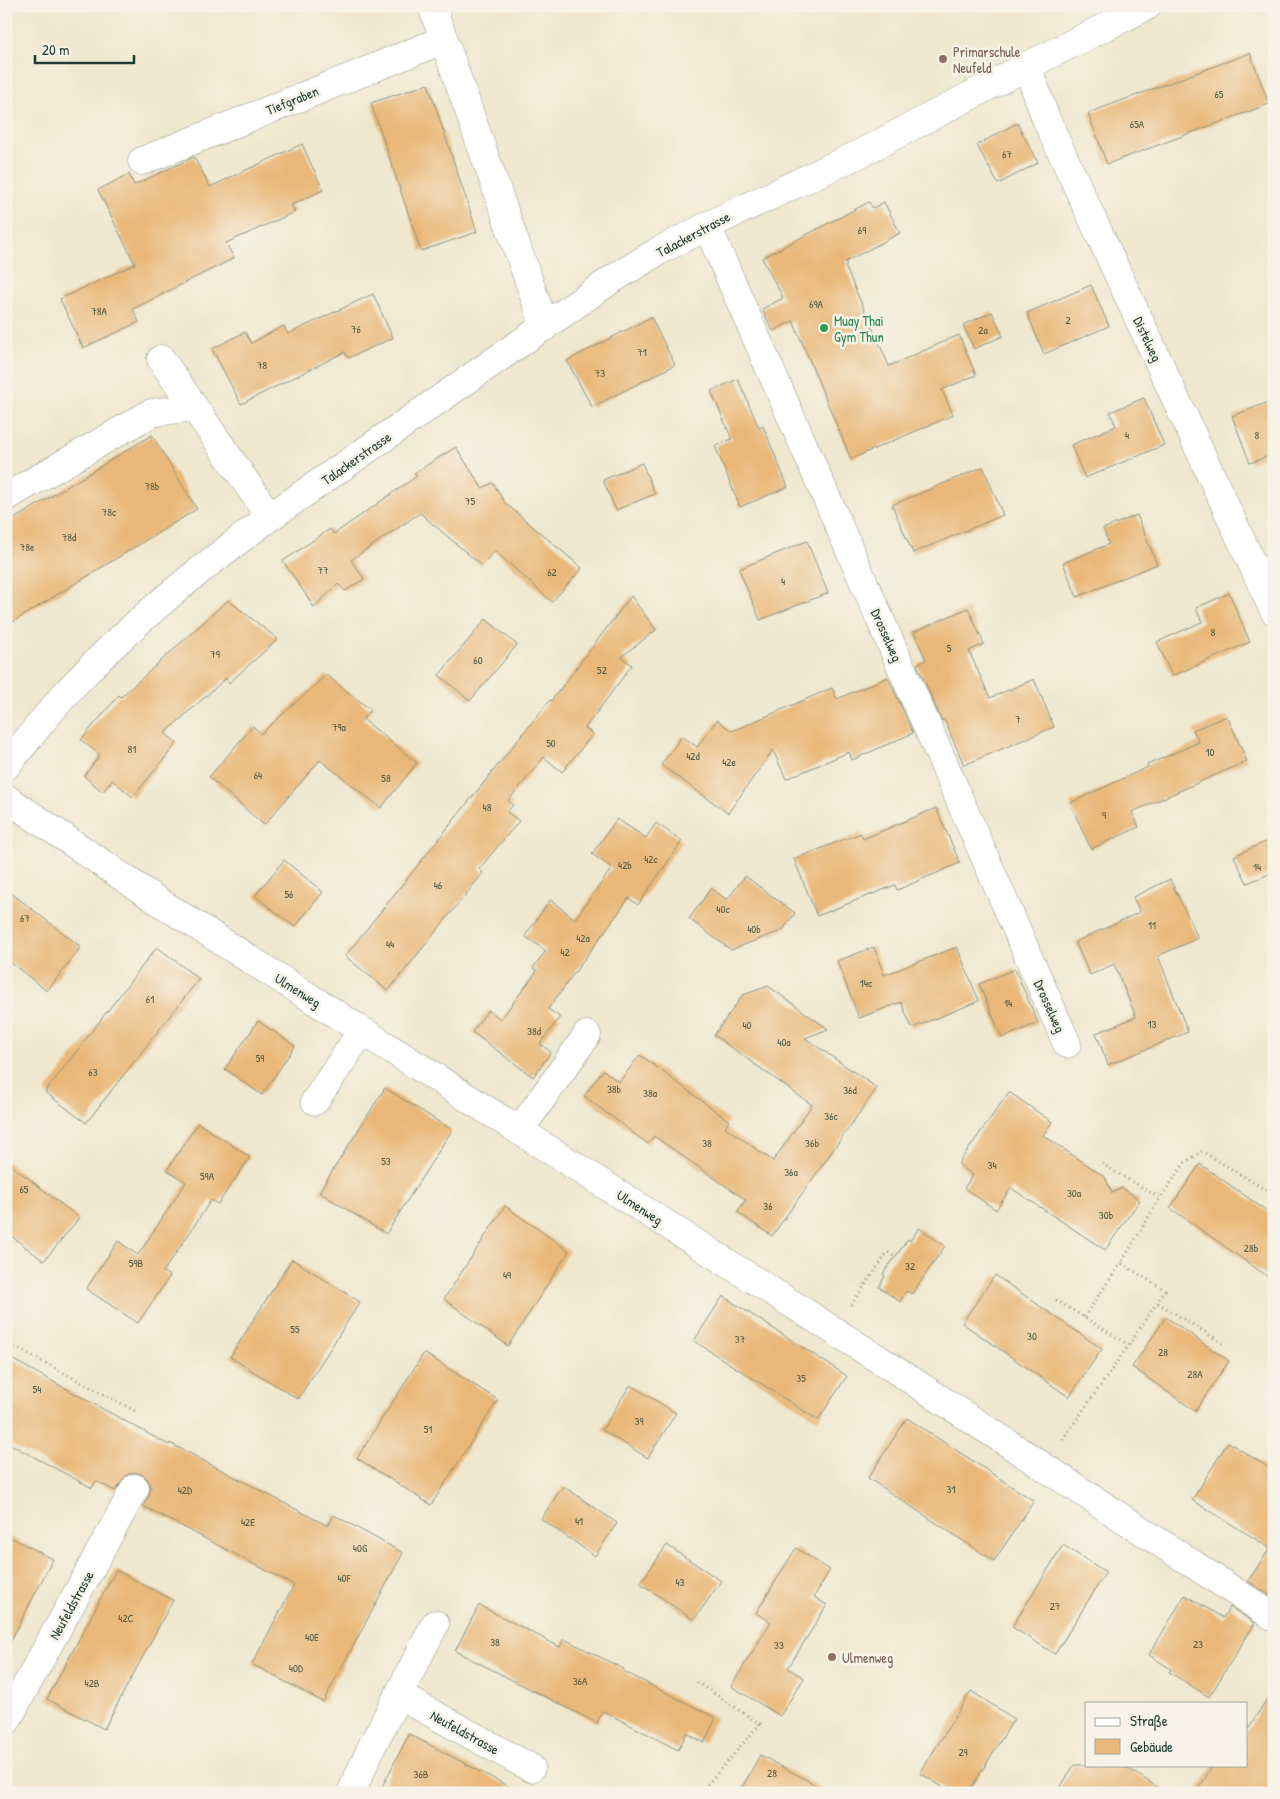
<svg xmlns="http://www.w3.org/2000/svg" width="1280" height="1799" font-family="'Patrick Hand',sans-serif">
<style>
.building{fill:#e9b777}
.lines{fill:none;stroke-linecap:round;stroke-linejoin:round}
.minor-casing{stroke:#879281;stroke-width:29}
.path{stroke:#879281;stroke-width:3;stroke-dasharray:1 4;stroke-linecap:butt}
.minor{stroke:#fff;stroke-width:28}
.education-dot{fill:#8d6e63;stroke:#f7f3e8;stroke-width:2}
.leisure-dot{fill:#2e9e5b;stroke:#f7f3e8;stroke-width:2}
.labels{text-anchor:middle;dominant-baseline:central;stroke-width:5;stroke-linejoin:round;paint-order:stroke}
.number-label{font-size:11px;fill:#525c45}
.education-label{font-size:14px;fill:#785e54;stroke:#f7f3e8;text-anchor:start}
.street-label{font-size:14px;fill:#1f3d34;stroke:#f7f3e8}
.leisure-label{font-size:14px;fill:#27864d;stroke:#f7f3e8;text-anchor:start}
</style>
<rect width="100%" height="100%" fill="#f7f3e8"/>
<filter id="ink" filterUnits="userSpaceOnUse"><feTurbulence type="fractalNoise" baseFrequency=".02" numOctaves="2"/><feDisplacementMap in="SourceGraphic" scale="10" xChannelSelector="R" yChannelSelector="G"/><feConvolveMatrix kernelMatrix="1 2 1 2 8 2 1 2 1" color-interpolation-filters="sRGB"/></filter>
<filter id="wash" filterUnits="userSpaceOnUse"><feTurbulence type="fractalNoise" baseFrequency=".0096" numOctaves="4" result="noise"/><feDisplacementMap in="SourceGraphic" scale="20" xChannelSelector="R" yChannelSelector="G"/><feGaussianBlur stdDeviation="1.12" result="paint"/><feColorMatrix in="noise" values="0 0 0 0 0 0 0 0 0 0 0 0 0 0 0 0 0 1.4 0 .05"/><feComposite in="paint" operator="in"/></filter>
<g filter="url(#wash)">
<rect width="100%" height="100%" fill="#efe7ce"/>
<g id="blocks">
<!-- building -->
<g class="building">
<path d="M1250 53 1269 104 1107 164 1088 113Z"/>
<path d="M428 84 477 232 421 251 371 103Z"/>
<path d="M1017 123 1038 163 998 184 977 145Z"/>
<path d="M302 144 323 190 291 205 295 212 226 243 234 258 133 309 139 322 83 348 60 299 135 264 98 190 129 174 134 185 194 157 210 187Z"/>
<path d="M869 202 873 208 884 202 900 233 845 262 847 264 845 266 889 366 959 335 976 375 942 390 953 415 851 459 793 321 773 331 762 309 783 298 762 258Z"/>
<path d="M1091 285 1109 326 1044 354 1027 313Z"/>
<path d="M373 294 393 338 348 358 345 352 241 404 212 349 245 332 251 343 284 326 288 334Z"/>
<path d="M992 312 1003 336 974 349 963 325Z"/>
<path d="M651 317 675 365 592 407 567 361Z"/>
<path d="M738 379 759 428 763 426 788 487 740 507 715 446 732 439 711 391Z"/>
<path d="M1144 398 1164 445 1085 478 1071 445 1116 426 1110 412Z"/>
<path d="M1274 400V454L1250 463 1232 416Z"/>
<path d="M152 435 197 509 6 626V524Z"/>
<path d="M456 447 482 488 493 483 505 503 582 568 552 602 495 551 481 565 420 513 351 560 364 579 345 591 338 584 314 607 283 561 330 529 334 534 417 476 414 473Z"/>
<path d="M642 463 655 494 616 510 603 480Z"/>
<path d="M983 467 1003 515 913 553 892 505Z"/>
<path d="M1137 515 1157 564 1077 597 1063 563 1109 544 1103 529Z"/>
<path d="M807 541 828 593 760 620 739 569Z"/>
<path d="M1229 593 1250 642 1172 676 1157 642 1202 622 1196 608Z"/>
<path d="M631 596 656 630 621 657 632 665 585 728 593 734 562 772 544 757 508 801 513 805 507 812 519 821 479 869 483 873 388 991 345 956 550 700 551 701Z"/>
<path d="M228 600 278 639 229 683 226 678 165 733 177 743 133 797 112 780 103 792 84 776 100 755 81 740 119 695 121 697Z"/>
<path d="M968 608 984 644 969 651 990 698 1034 679 1054 727 964 765 944 719 942 721 917 664 926 660 914 632Z"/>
<path d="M486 619 517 645 470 701 439 675Z"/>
<path d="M326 675 371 710 363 719 417 763 381 808 320 760 264 825 209 777 253 726 261 734Z"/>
<path d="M888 677 913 733 852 760 849 752 786 779 773 750 728 813 661 765 682 736 697 747 717 720 732 731 832 688 837 699Z"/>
<path d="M1227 716 1247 761 1132 812 1139 827 1091 849 1070 803 1148 767 1147 765 1199 742 1193 730Z"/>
<path d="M936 808 960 863 897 890 895 885 817 916 794 859 861 833 863 839Z"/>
<path d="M617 819 646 838 656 823 682 841 638 905 629 898 548 1009 560 1017 540 1044 551 1052 533 1077 472 1032 488 1010 501 1019 537 971 533 968 546 951 525 936 550 900 575 919 612 868 592 854Z"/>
<path d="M1274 838V872L1247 883 1234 856Z"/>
<path d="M284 860 323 892 295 927 255 896Z"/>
<path d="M745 876 795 913 783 930 731 950 689 919 711 888 727 900Z"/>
<path d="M1170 879 1198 938 1158 956 1188 1032 1108 1065 1096 1033 1136 1017 1114 964 1090 975 1075 942 1140 912 1133 897Z"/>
<path d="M6 889 81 947 47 991 6 959Z"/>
<path d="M157 947 199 979 86 1123 45 1092Z"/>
<path d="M874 947 884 975 957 947 979 1001 912 1028 901 1002 859 1018 837 961Z"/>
<path d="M1015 969 1038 1023 1002 1038 979 984Z"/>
<path d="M768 986 828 1029 805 1038 877 1088 772 1236 737 1212 746 1200 654 1136 648 1144 584 1096 603 1070 619 1082 640 1055 729 1121 725 1127 773 1161 812 1105 714 1035 743 995Z"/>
<path d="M258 1021 295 1046 262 1095 225 1069Z"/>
<path d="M385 1088 452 1130 386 1234 319 1192Z"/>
<path d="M1009 1092 1052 1122 1043 1135 1105 1177 1112 1193 1122 1188 1140 1200 1105 1250 1011 1188 996 1210 964 1188 973 1175 958 1164Z"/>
<path d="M198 1123 250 1157 218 1204 211 1200 189 1234 163 1272 170 1276 138 1323 86 1289 118 1241 138 1255 163 1217 186 1182 167 1170Z"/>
<path d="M6 1161 79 1218 44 1261 6 1232Z"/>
<path d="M1200 1164 1274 1216V1281L1170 1208Z"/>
<path d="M505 1206 569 1251 508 1346 444 1299Z"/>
<path d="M919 1228 945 1246 912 1294 906 1291 900 1302 879 1287 885 1276 883 1274 908 1239 910 1241Z"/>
<path d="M292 1259 360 1302 298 1399 230 1357Z"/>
<path d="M995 1275 1102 1349 1069 1397 962 1323Z"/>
<path d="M723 1296 847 1376 818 1420 694 1341Z"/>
<path d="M1166 1317 1229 1361 1195 1411 1132 1367Z"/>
<path d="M424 1353 498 1400 431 1505 357 1458Z"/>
<path d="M6 1356 169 1445 170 1443 328 1526 334 1515 403 1553 323 1702 252 1664 294 1585 143 1506 149 1496 151 1487 148 1480 142 1474 134 1472 127 1475 115 1491 96 1481 92 1488 6 1442Z"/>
<path d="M630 1385 676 1413 648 1458 602 1430Z"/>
<path d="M907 1418 1034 1501 994 1561 868 1478Z"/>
<path d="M1228 1442 1274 1471V1592L1271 1596 1248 1581 1270 1548 1192 1500Z"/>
<path d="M563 1486 617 1523 595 1556 541 1519Z"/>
<path d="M6 1535 53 1559 6 1650Z"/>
<path d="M667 1545 721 1581 694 1620 640 1583Z"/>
<path d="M1063 1545 1106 1572 1055 1654 1012 1627Z"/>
<path d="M796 1548 830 1570 814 1597 827 1605 788 1668 804 1678 780 1716 731 1686 771 1622 756 1613Z"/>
<path d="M116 1570 173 1600 104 1729 47 1699Z"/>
<path d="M1185 1595 1223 1618 1230 1607 1255 1623 1209 1697 1169 1672 1171 1669 1149 1655Z"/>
<path d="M479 1605 560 1647 564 1639 624 1669 623 1671 716 1718 704 1743 687 1733 678 1750 603 1711 597 1723 455 1651Z"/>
<path d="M1274 1688V1783L1267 1793H1196L1213 1765H1246V1732Z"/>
<path d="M971 1691 1014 1719 968 1793H952L920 1773Z"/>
<path d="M409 1734 521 1793H379Z"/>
<path d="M760 1755 831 1793H739Z"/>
<path d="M1074 1765H1122L1167 1793H1057Z"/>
</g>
</g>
</g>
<g filter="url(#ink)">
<use href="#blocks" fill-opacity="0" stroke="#879281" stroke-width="1"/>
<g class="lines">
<defs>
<g id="minor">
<path d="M432 6 545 327"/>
<path d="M1027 66 1046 119 1274 611"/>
<path d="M142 161 443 40"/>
<path d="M707 226 1067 1044"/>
<path d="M161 359 270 517"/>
<path d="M6 497 151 413 194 407"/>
<path d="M6 766C27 741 47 714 69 690 129 625 199 569 270 517L611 280 657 252 707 226 863 152 1027 66 1147 6"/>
<path d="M6 798 155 899 891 1367 1274 1617"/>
<path d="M315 1101 362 1031"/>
<path d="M519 1131 587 1035"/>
<path d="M399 1695 531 1768"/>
<path d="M6 1722 135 1488"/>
<path d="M351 1793 372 1746 435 1624"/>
</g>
</defs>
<!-- minor casing -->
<use href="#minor" class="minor-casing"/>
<!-- path -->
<g class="path">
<path d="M1102 1164 1160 1198 1185 1163 1202 1151 1266 1190"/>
<path d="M1056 1300 1129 1345 1061 1442"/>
<path d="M1158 1303 1224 1344"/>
<path d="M851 1305 888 1252 895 1257"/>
<path d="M1084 1317 1121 1263"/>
<path d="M6 1342 137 1412"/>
<path d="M1129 1345 1165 1290 1121 1263 1160 1198"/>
<path d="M697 1682 760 1724 700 1793"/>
</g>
<!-- minor -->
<use href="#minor" class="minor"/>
</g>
</g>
<!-- markers -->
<g class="education-dot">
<circle cx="943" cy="59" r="5"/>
<circle cx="832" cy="1657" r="5"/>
</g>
<circle class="leisure-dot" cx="824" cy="328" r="5"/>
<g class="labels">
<!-- number labels -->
<g class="number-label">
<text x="1219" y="94">65</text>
<text x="1137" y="124">65A</text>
<text x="1007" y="154">67</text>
<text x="862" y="230">69</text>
<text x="816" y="304">69A</text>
<text x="99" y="311">78A</text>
<text x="1068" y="320">2</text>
<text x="356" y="329">76</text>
<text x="983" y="330">2a</text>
<text x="642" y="352">71</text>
<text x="262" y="365">78</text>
<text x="600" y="373">73</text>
<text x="1127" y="435">4</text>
<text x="1257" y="435">8</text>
<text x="152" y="486">78b</text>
<text x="470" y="501">75</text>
<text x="109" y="512">78c</text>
<text x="69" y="537">78d</text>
<text x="27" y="547">78e</text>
<text x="323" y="570">77</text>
<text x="552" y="572">62</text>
<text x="783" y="581">4</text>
<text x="1213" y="632">8</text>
<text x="949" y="648">5</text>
<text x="215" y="654">79</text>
<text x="478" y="660">60</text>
<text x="602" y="670">52</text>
<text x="1018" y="719">7</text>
<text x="339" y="727">79a</text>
<text x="551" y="743">50</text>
<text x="132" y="749">81</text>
<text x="1210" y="752">10</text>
<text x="693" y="756">42d</text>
<text x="729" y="762">42e</text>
<text x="258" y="775">64</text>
<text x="386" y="778">58</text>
<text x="487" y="807">48</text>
<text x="1104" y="815">9</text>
<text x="651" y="859">42c</text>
<text x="625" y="865">42b</text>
<text x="1257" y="867">14</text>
<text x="438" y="885">46</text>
<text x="289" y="894">56</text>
<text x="723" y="909">40c</text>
<text x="25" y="918">67</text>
<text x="1152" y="925">11</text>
<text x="754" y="929">40b</text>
<text x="583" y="938">42a</text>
<text x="390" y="944">44</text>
<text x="565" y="952">42</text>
<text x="866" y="983">14c</text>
<text x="150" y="999">61</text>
<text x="1008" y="1003">14</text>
<text x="1152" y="1024">13</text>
<text x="747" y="1025">40</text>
<text x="534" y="1031">38d</text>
<text x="784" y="1042">40a</text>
<text x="260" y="1058">59</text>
<text x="93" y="1072">63</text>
<text x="614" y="1089">38b</text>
<text x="850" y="1090">36d</text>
<text x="650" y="1093">38a</text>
<text x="831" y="1116">36c</text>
<text x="707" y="1143">38</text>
<text x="812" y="1143">36b</text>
<text x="386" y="1161">53</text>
<text x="992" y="1165">34</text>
<text x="791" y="1172">36a</text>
<text x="207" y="1176">59A</text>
<text x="24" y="1189">65</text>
<text x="1074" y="1193">30a</text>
<text x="768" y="1206">36</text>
<text x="1106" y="1215">30b</text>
<text x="1251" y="1248">28b</text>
<text x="136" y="1263">59B</text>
<text x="910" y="1266">32</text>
<text x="507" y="1275">49</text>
<text x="295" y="1329">55</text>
<text x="1032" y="1336">30</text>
<text x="740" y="1339">37</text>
<text x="1163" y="1352">28</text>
<text x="1195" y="1374">28A</text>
<text x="801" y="1378">35</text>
<text x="37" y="1389">54</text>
<text x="639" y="1421">39</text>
<text x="428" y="1429">51</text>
<text x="951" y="1489">31</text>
<text x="185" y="1490">42D</text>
<text x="579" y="1521">41</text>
<text x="248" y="1522">42E</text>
<text x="360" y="1548">40G</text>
<text x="344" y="1578">40F</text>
<text x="680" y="1582">43</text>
<text x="1055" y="1606">27</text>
<text x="126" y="1618">42C</text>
<text x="312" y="1637">40E</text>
<text x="495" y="1642">38</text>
<text x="1198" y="1644">23</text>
<text x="779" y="1645">33</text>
<text x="296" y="1668">40D</text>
<text x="580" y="1681">36A</text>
<text x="92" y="1683">42B</text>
<text x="963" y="1752">29</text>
<text x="772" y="1773">28</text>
<text x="421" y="1774">36B</text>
</g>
<!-- education labels -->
<g class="education-label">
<text x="953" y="51">Primarschule<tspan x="953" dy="16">Neufeld</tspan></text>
<text x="842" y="1657">Ulmenweg</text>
</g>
<!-- street labels -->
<g class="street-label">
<text transform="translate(292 100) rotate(-22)">Tiefgraben</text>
<text transform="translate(693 234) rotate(-28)">Talackerstrasse</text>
<text transform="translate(1148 339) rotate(65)">Distelweg</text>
<text transform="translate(356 458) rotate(-35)">Talackerstrasse</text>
<text transform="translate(887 635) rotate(66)">Drosselweg</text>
<text transform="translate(298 990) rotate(32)">Ulmenweg</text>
<text transform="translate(1050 1006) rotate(66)">Drosselweg</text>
<text transform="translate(640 1207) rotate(33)">Ulmenweg</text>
<text transform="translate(71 1605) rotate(-61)">Neufeldstrasse</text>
<text transform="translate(465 1732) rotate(29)">Neufeldstrasse</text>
</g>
<!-- leisure labels -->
<g class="leisure-label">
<text x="834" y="320">Muay Thai<tspan x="834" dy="16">Gym Thun</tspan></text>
</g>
</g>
<!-- margin -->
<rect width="1280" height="1799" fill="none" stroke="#f7f3e8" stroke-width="25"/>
<!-- legend -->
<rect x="1085" y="1702" width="162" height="65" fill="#f7f3e8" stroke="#a1aaa0"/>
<rect x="1095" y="1718" width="25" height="8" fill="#ffffff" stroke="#a1aaa0"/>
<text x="1130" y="1726" font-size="15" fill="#1f3d34">Straße</text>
<rect x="1095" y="1739" width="25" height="15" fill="#e9b777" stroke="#a1aaa0"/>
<text x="1130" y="1752" font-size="15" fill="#1f3d34">Gebäude</text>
<!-- scale -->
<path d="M35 55v8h99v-8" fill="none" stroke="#1f3d34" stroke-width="2.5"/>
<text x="42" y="55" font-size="15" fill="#1f3d34" stroke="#f7f3e8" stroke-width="4" paint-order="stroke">20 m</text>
</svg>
